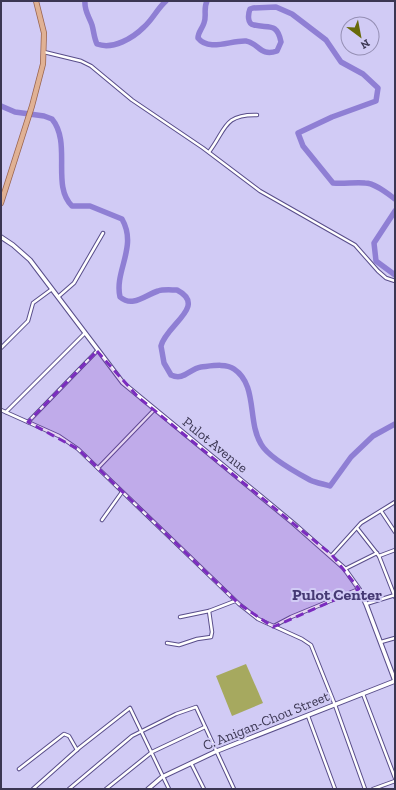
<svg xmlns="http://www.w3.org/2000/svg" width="396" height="790" font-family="'Zilla Slab',serif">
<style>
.grass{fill:#a6a95f}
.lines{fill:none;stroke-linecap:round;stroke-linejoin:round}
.river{stroke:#8f7fd4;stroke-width:5.5}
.minor-casing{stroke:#594e8a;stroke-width:4.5}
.tertiary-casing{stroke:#594e8a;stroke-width:5.5}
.primary-casing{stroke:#99644e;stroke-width:6}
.minor{stroke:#fff;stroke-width:2.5}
.tertiary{stroke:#fff;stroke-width:3.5}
.primary{stroke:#e0b194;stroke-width:4.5}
.marked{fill:#7b2cbf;fill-opacity:0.2;stroke:#7b2cbf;stroke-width:3;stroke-dasharray:8 5;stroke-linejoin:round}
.labels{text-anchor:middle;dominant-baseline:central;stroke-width:4;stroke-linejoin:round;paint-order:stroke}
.street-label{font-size:14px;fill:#3b3652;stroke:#d1cbf5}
.quarter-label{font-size:16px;font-weight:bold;fill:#463a74;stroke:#d1cbf5}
</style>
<rect width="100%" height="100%" fill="#d1cbf5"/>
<!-- grass -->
<path class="grass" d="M246 664 263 703 232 716 216 676Z"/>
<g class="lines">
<!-- river -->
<g class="river">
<path d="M85 1C84 11 89 16 92 25 94 32 94 38 97 44 113 50 133 38 144 27 153 19 157 9 166 1"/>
<path d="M207 1C203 9 207 16 204 23 202 29 198 32 198 38 209 52 231 40 246 41 259 43 260 57 277 51L281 42C277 21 267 29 254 25 247 24 248 14 250 9L253 8 276 7 292 14 326 40 341 62 363 74 378 88 376 101 332 117 298 133 303 146 333 183C344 184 355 182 365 183 375 183 387 193 395 199"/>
<path d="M1 106 15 112 44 116 52 119C72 143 51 186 72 206H90L122 219C138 247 114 271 120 297 133 308 145 295 158 291 164 289 171 290 177 290 208 306 166 325 161 346L164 363 171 375C184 381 189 369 201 367 211 366 226 363 234 369 258 385 247 421 261 444 268 457 297 473 310 480 316 483 324 484 330 486L351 457 373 436 395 424"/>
<path d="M395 211 374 243 376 261 395 275"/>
</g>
<defs>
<g id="minor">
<path d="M44 52 81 61 91 66 132 100 203 148 260 191 355 245 378 271 386 278 395 281"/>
<path d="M209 152C226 130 223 114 257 115"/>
<path d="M58 297 74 283 103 233"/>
<path d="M1 348 28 321 33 303 52 289"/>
<path d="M1 410 59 436 78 449 239 604 258 619 302 639 311 645 335 705 365 789"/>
<path d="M6 412 84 334"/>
<path d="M28 422 97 351"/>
<path d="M98 468 154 410"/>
<path d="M381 511 395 532"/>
<path d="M102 520 122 492"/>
<path d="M357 528 379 556 395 597"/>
<path d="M332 555 361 523 395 502"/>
<path d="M379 556 395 550"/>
<path d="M345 569 377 553"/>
<path d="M366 604 395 595"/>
<path d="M180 617 209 611 235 601"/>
<path d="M274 626 291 617 359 589"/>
<path d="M381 642 395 638"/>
<path d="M167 643 179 645 197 639 211 637 212 632 209 611"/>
<path d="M363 694 395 778"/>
<path d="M308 716 335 789"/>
<path d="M191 763 204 789"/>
<path d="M19 769 64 734 69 736 77 750"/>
<path d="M33 789 79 748 130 708 169 789"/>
<path d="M69 789 132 736 176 714 196 707 234 789"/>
<path d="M106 789 152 752 205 727"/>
<path d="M373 789 395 781"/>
</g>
<g id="tertiary">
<path d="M1 237 13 245 30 260 123 383 293 523 344 568 359 589 366 604 395 681"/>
<path d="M148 789 162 777 217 751 395 681"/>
</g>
<path id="primary" d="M1 203 32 106 43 64 44 33 36 1"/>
</defs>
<!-- minor casing -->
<use href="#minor" class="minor-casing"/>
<!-- tertiary casing -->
<use href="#tertiary" class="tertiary-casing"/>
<!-- primary casing -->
<use href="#primary" class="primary-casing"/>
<!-- minor -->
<use href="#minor" class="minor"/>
<!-- tertiary -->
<use href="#tertiary" class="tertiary"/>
<!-- primary -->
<use href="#primary" class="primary"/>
</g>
<!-- marked area -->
<path class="marked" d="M97 351 138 397 332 555 359 589 273 627 239 604 78 449 28 422Z"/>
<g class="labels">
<!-- street labels -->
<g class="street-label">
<text transform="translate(215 445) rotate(39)">Pulot Avenue</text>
<text transform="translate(266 721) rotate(-22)">C. Anigan-Chou Street</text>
</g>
<!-- quarter labels -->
<g class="quarter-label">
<text x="337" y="594">Pulot Center</text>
</g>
</g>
<!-- border -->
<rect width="396" height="790" fill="none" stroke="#3b3652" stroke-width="4"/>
<!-- north arrow -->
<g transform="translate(360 36) rotate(148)"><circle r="19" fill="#d1cbf5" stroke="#958fb4"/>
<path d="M0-3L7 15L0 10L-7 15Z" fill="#686a09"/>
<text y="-6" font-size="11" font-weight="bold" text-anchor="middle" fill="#3b3652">N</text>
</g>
</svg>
